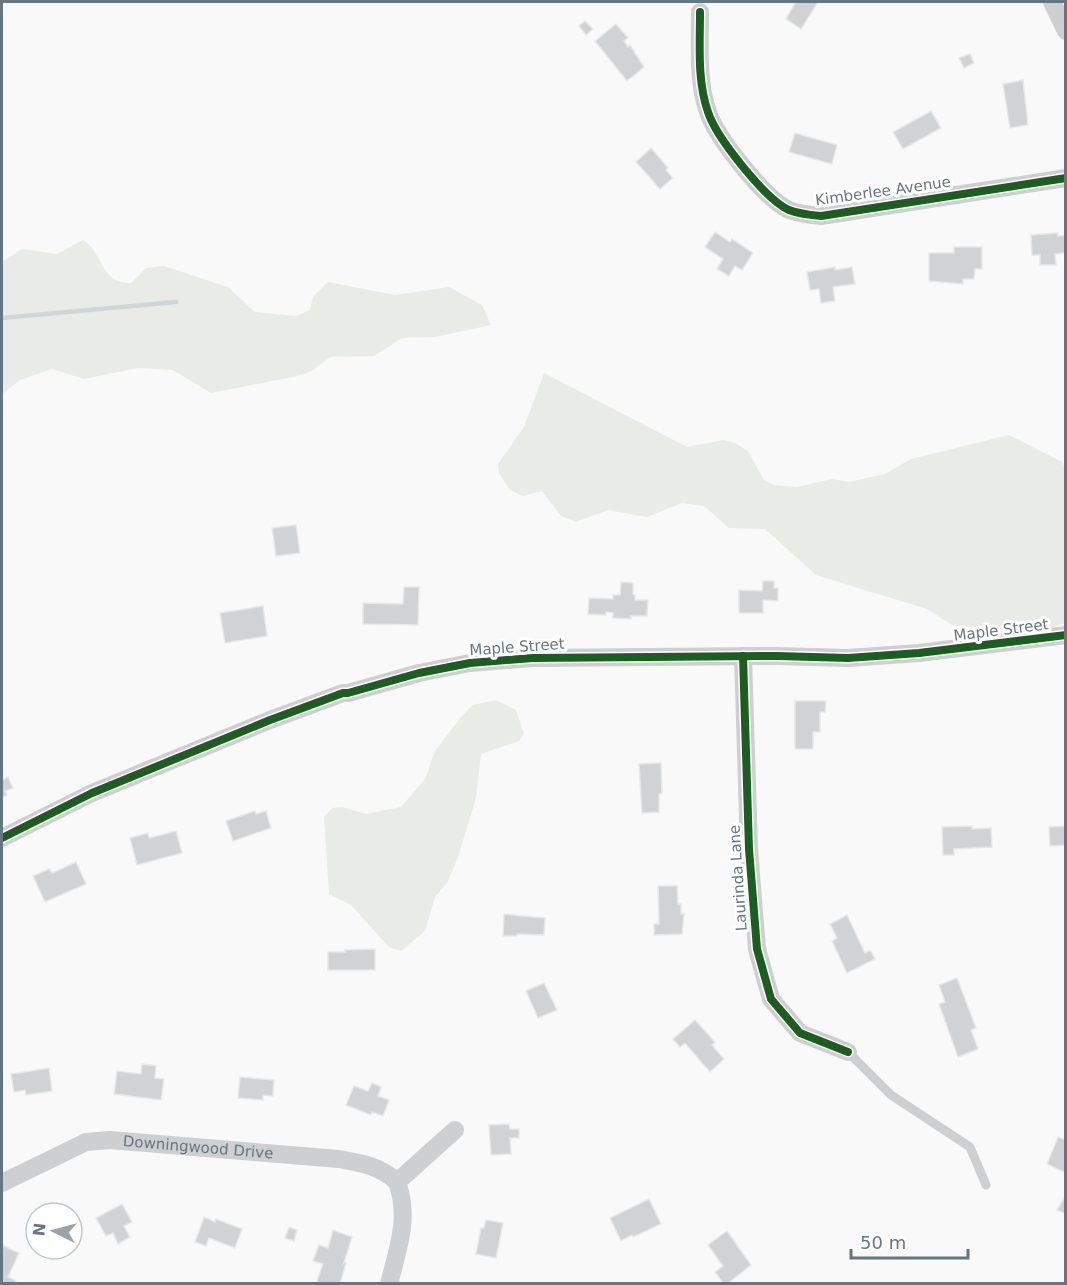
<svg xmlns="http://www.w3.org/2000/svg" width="1067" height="1285" font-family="'DejaVu Sans',sans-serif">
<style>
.green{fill:#e8ebe6}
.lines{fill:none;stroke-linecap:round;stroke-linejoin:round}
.stream{stroke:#ced6d9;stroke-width:4.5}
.building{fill:#d0d2d3;stroke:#e8e8e8;stroke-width:1.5}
.lane{stroke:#cecfd0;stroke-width:9}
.street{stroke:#cecfd0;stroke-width:18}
.cycleway-casing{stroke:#fff;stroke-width:11}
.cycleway{stroke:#1b5e20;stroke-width:8}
.labels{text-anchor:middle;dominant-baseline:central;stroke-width:6;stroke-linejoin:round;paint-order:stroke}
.street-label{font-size:15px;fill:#657683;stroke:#fff}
</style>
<rect width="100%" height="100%" fill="#f9f9f9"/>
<!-- green -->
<g class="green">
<path d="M83 240C104 253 100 284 131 283L146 268 164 266 228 287 255 312 296 316 310 310 313 297 328 282 395 295 449 287 482 305 491 325 435 337 402 338 374 356 330 357 312 371 293 377 211 393 173 370 138 368 84 379 52 369 20 380 2 394V262L22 249 57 254Z"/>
<path d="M544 373 687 447 723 440 735 443 748 451 764 480 774 485 797 487 832 479 849 482 885 474 911 459 1009 435 1062 462 1065 468V623L1042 631 992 629 952 625 927 609 816 575 765 529 729 528 704 506 682 503 647 517 608 510 576 522 561 516 542 491 523 496 510 490 499 473 498 464 524 427Z"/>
<path d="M496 700 516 710 524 734 519 741 481 754 476 798 458 857 447 883 435 897 425 931 401 951 389 947 351 905 329 894 324 817 332 808 342 807 366 814 401 807 425 779 435 751 461 717 473 705Z"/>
</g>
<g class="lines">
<!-- stream -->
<path class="stream" d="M2 318 176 302"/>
</g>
<!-- building -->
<g class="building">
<path d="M793 2H818L801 29 786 19 795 3Z"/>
<path d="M585 21 593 29 586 35 579 26Z"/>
<path d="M616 24 628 38 624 41 628 47 630 45 644 67 627 81 595 41Z"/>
<path d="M970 54 974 63 964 68 959 58Z"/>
<path d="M1023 80 1028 125 1010 128 1003 84Z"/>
<path d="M931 111 941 128 903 149 893 132Z"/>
<path d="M795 133 837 145 832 164 789 152Z"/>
<path d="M651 148 668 168 666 170 673 178 660 189 636 162Z"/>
<path d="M715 232 730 242 732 239 753 253 742 270 735 266 729 276 717 269 723 259 705 247Z"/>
<path d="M1058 233V236L1066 235V253L1055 254 1056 265H1040V255H1032L1031 235Z"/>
<path d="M954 247H982V269H975L974 279H963V284L929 281V253H954Z"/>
<path d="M835 267V270L852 267 855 284 833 287 835 301 821 303 819 289 810 290 807 272Z"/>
<path d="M296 525 300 553 276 556 272 528Z"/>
<path d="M763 581H774V588H778V601L763 600V613H739V590L762 591Z"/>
<path d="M621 582 633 583V594L635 595V600H648L647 616H631V619L613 618V613L606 612V615L588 614 589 598 613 599V595H620Z"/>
<path d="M404 587H419L418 625 363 624V603L403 604Z"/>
<path d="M263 606 267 636 225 643 220 613Z"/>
<path d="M795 701H826L825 712H820V732H813V749H795Z"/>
<path d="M661 763 662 793 659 794V812L642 813 639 764Z"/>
<path d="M8 777 13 788 5 791 7 795 2 798V780Z"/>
<path d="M255 811 256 814 266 811 271 828 233 841 226 821Z"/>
<path d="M972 826V829L991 828 992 847 954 849V855H943L942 827Z"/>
<path d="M1066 826V845L1050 846 1049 827Z"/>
<path d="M176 831 182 853 137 865 130 838 148 833 149 838Z"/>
<path d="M76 862 86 884 45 902 33 876 49 869 52 873Z"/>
<path d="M658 886H677L678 904H681V914H684L682 934 654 935V924H659Z"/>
<path d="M504 914 545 918 544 935 517 934V936H503Z"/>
<path d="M847 915 865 953 870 950 875 959 847 973 832 941 837 938 830 924Z"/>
<path d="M375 949V970H328V952H345V950Z"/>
<path d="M957 978 976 1028 971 1030 978 1049 958 1057 939 1004 945 1002 939 985Z"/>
<path d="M544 983 557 1010 538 1018 526 991Z"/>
<path d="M695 1020 715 1042 712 1045 724 1059 710 1072 685 1043 680 1047 673 1039Z"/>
<path d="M142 1064 156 1066 155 1078 164 1079 161 1100 114 1094 117 1071 141 1074Z"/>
<path d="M49 1068 52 1091 26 1095 25 1090 14 1092 11 1074Z"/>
<path d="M240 1077 274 1080 273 1096 263 1095V1100L238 1098Z"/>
<path d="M372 1083 381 1087 378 1096 389 1100 383 1116 372 1112 371 1115 346 1105 354 1086 368 1091Z"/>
<path d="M509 1124 510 1129H519V1138H510L511 1154 491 1155 489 1125Z"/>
<path d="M1058 1137 1066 1140V1173L1047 1164Z"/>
<path d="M1066 1195V1214L1057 1210Z"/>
<path d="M649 1199 661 1224 633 1237 632 1235 621 1241 610 1218Z"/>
<path d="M122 1204 132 1222 124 1226 130 1237 118 1244 113 1233 106 1236 96 1218Z"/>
<path d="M204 1217 215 1222 216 1219 242 1229 235 1248 209 1238 206 1246 195 1242Z"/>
<path d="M486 1220 503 1223 496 1258 476 1254 481 1228H484Z"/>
<path d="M289 1227 297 1230 294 1241 285 1238Z"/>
<path d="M333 1230 352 1237 344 1263H346L340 1284H316L323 1264 313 1261 319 1245 328 1248Z"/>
<path d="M727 1231 751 1265 727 1284H724L715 1272 723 1266 708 1245Z"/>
<path d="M2 1245 19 1253 8 1277 16 1281 15 1284H2Z"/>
</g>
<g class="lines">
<!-- lane -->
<path class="lane" d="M848 1052 891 1095 970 1147 986 1185"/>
<!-- street -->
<g class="street">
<path d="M1052 2 1066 31"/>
<path d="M700 12C700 44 697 81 708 112 716 137 765 199 789 210 799 214 810 215 821 216L1066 178"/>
<path d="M743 656 749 849 757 949 771 999 800 1033 848 1052"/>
<path d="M2 838 92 793 270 720 343 693H348L419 673 470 663 533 658 777 656 848 658 919 653 1066 635"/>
<path id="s1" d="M2 1183 86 1142 110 1140 339 1159C361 1163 380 1166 397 1182"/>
<path d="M389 1284C398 1248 410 1218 397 1182L455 1130"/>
</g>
<defs>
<g id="cycleway">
<path d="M700 12C700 44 697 81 708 112 716 137 765 199 789 210 799 214 810 215 821 216L1066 178"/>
<path d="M743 656 749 849 757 949 771 999 800 1033 848 1052"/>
<path d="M2 838 92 793 270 720 343 693H348L419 673 470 663 533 658 777 656 848 658 919 653 1066 635"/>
</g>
</defs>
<!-- cycleway casing -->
<use href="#cycleway" class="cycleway-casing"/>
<!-- cycleway -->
<use href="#cycleway" class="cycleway"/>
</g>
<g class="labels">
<!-- street labels -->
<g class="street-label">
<text transform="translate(883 191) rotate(-8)">Kimberlee Avenue</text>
<text transform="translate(1001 630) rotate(-7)">Maple Street</text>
<text transform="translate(517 647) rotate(-4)">Maple Street</text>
<text transform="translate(738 878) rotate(-94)">Laurinda Lane</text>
<text stroke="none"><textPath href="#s1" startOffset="206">Downingwood Drive</textPath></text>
</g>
</g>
<!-- border -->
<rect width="1067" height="1285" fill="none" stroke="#657683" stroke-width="6"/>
<!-- north arrow -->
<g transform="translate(54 1231) rotate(276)"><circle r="28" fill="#ffffff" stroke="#c1c8cd" stroke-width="1.5"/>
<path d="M0-4.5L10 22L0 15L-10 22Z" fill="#99a4ac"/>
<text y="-9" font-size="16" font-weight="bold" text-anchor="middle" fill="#657683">N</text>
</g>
<!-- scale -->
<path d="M851 1249v9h117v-9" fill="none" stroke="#657683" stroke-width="3"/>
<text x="860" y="1249" font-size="18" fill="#657683" stroke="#ffffff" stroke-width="4.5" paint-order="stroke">50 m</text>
</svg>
